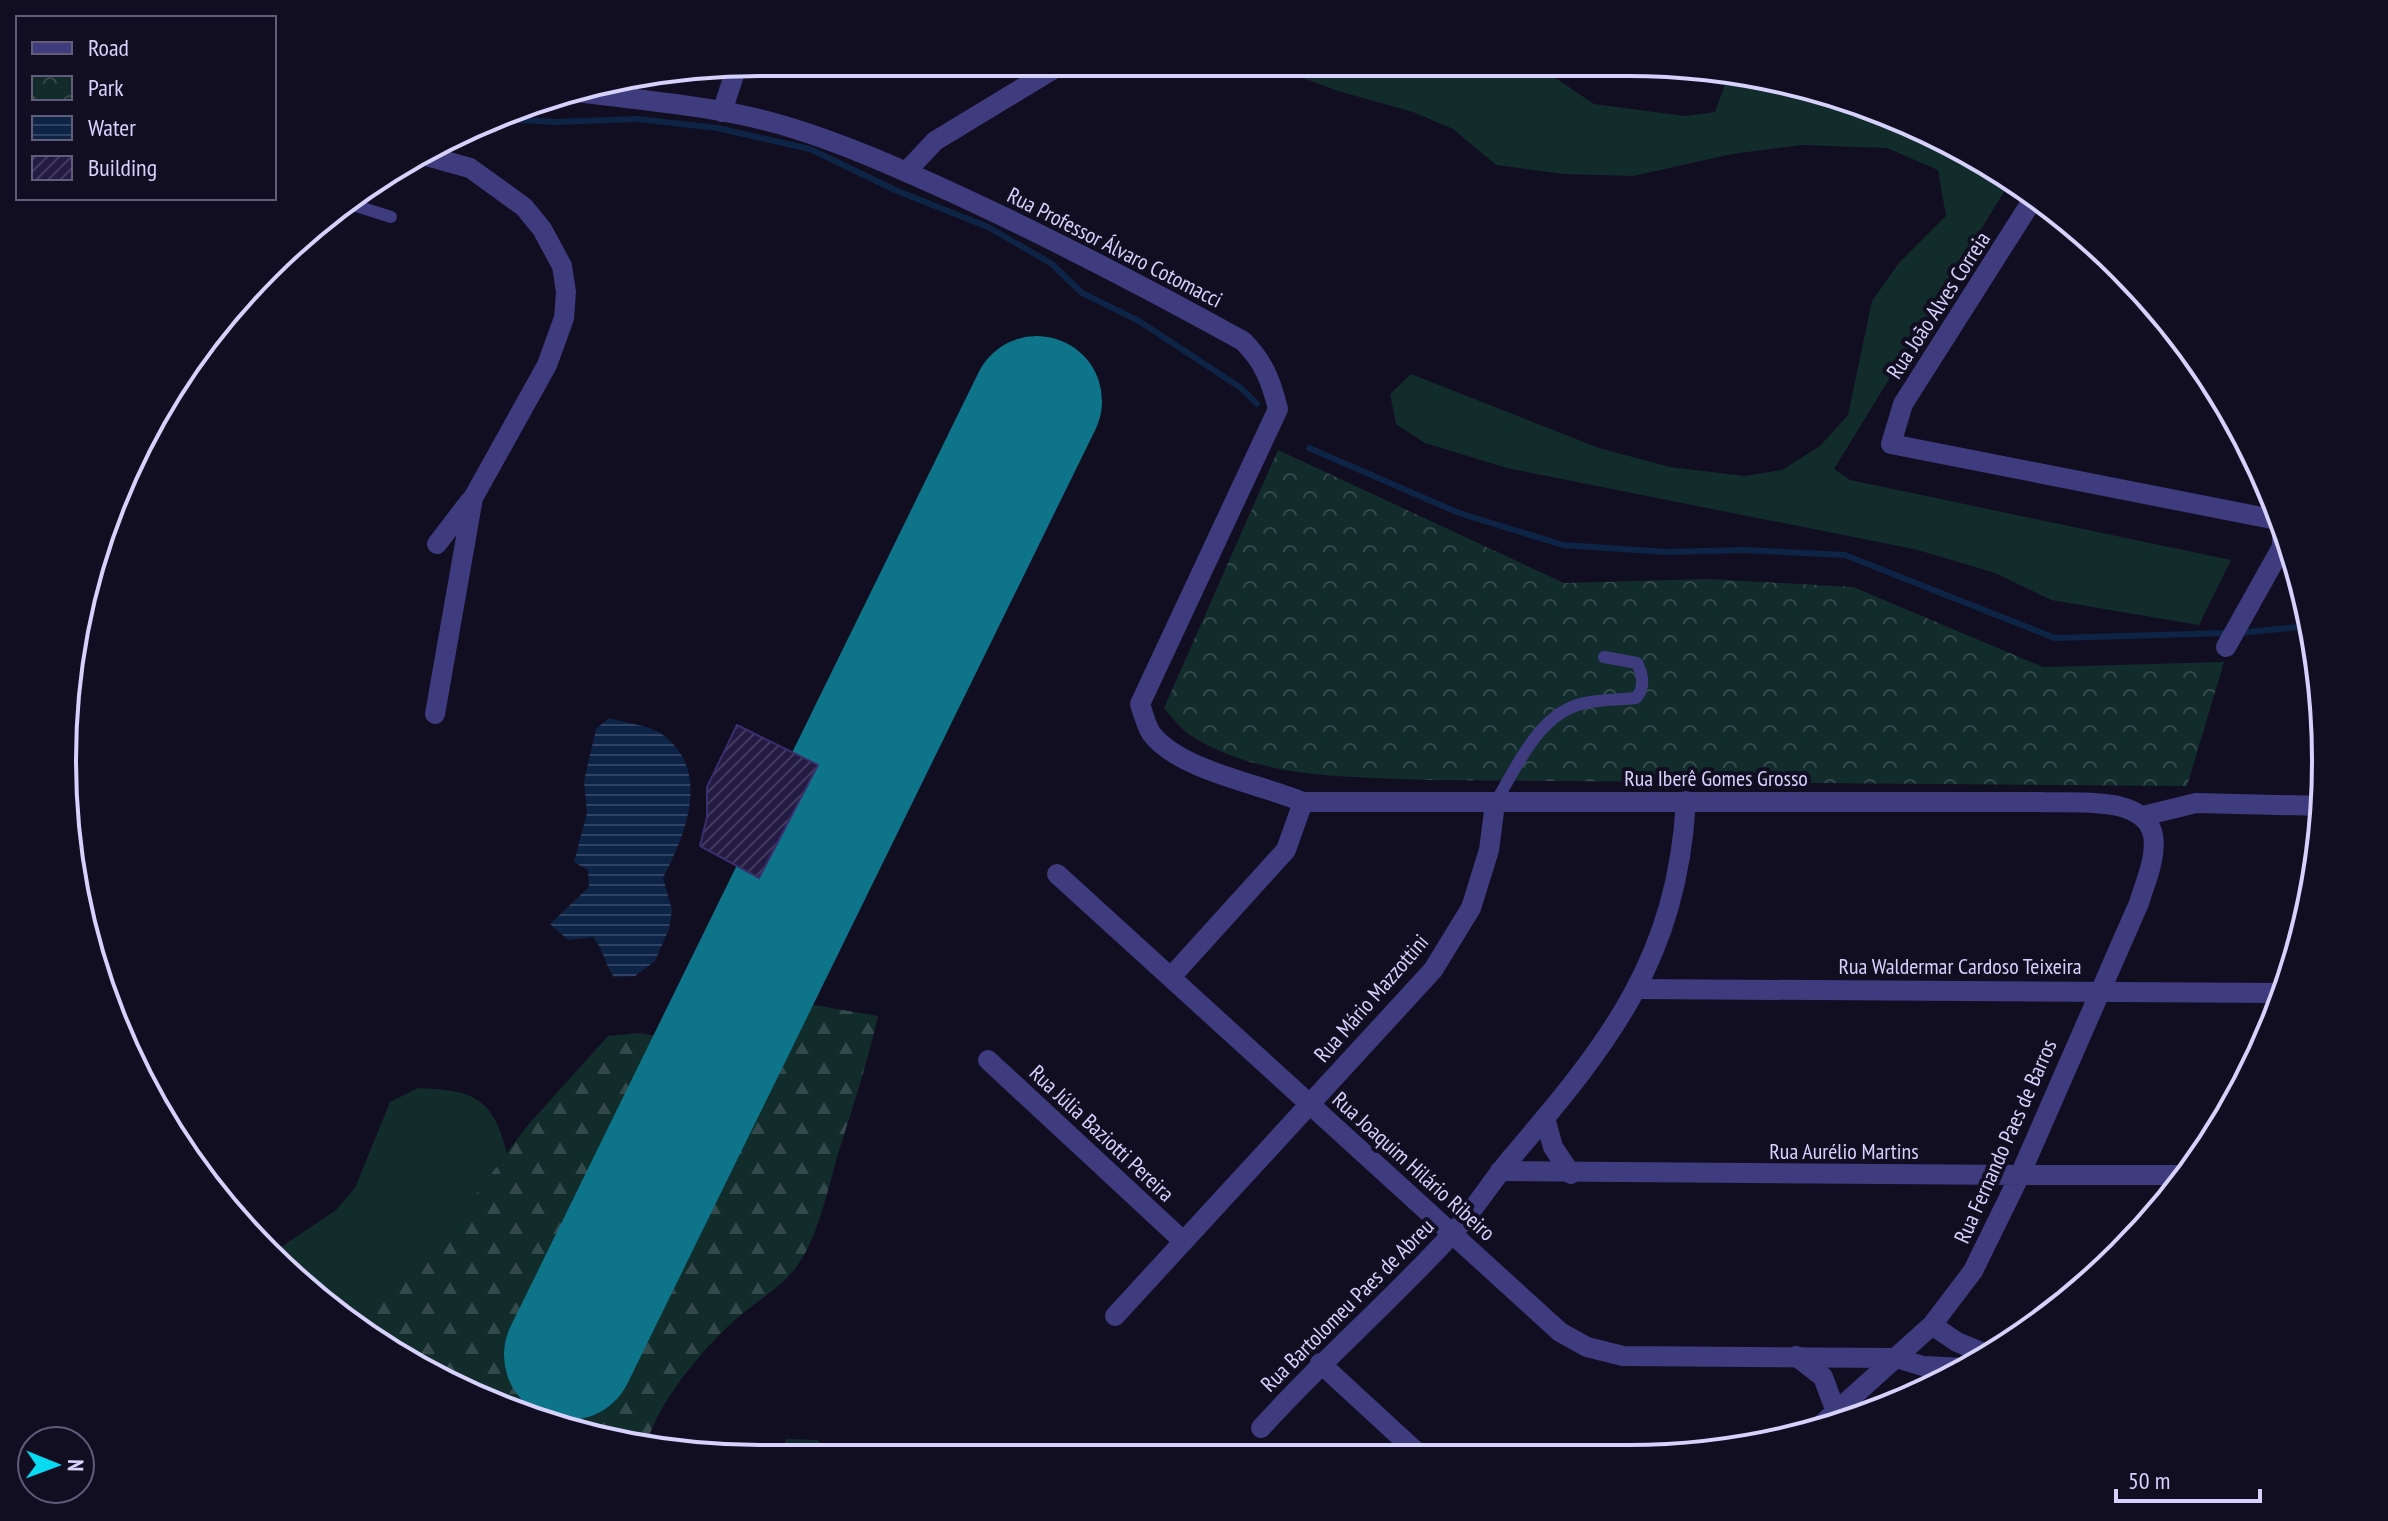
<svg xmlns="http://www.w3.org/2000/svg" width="2388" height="1521" font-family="'PT Sans Narrow',sans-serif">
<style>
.grass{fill:#122b2b}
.forest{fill:url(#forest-firs)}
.park{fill:url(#park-crowns)}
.water{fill:url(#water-rules)}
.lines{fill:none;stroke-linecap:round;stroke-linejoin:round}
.stream{stroke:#0e2446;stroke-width:6}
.runway{stroke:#0d748a;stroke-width:130}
.building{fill:url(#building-hatch);stroke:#3a2e6d;stroke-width:2}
.service{stroke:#3e3b7f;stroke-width:12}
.minor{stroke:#3e3b7f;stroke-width:20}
.tertiary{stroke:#3e3b7f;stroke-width:20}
.labels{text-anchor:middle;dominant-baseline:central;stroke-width:8;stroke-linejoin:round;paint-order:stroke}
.street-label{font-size:22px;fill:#d6d1fd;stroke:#120e22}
.rim{fill:none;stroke:#d6d1fd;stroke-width:4}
</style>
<defs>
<pattern id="forest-firs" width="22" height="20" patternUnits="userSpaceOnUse" patternTransform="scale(2)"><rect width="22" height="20" fill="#122b2b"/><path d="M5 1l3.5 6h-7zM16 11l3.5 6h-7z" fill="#34494b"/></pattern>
<pattern id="park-crowns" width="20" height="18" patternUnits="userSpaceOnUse" patternTransform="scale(2)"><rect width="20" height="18" fill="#122b2b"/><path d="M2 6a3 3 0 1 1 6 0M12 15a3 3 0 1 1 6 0" fill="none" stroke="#34494b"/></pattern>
<pattern id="water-rules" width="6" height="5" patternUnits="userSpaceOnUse" patternTransform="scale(2)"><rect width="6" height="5" fill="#0e2446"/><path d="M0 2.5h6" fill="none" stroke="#304362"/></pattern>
<pattern id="building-hatch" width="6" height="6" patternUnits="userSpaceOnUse" patternTransform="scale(2)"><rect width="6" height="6" fill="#231b42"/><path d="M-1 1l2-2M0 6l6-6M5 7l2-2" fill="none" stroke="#423b5e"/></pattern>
</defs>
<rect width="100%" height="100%" fill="#120e22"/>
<!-- grass -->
<g class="grass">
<path d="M1279 65 1539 67 1594 104 1685 116 1715 112 1730 71 1894 115 2010 182 1834 469 1850 480 2231 560 2199 625 2051 600 1995 573 1918 550 1507 468 1425 443 1396 424 1390 394 1411 374 1599 448 1670 467 1745 476 1782 470 1820 446 1848 415 1872 301 1899 263 1946 216 1938 170 1887 148 1802 145 1732 154 1633 176 1564 174 1496 165 1453 129 1413 112 1338 91 1279 69Z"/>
<path d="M418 1088C473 1090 493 1097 507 1153L449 1230 347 1321 335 1314 275 1251 336 1210 355 1188 390 1102Z"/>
</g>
<!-- forest -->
<g class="forest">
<path d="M777 1003 808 1004 878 1016C867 1064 852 1110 837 1157 828 1189 817 1240 797 1266 782 1286 761 1299 742 1314 710 1340 653 1406 647 1447L494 1406 347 1321 449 1230 528 1125 608 1036 638 1033 669 1038C658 1108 608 1167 575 1229 570 1238 563 1246 559 1256 548 1283 553 1319 556 1348L582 1360 587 1337 697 1100 714 1074Z"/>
<path d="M786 1439 817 1440 835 1454H782Z"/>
</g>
<!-- park -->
<path class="park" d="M1278 450 1564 583 1709 579 1853 587 2043 667 2224 662 2187 786 1427 780C1348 776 1260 780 1190 735 1181 729 1172 717 1164 708Z"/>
<!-- water -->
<path class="water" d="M609 718C624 723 650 725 663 735 712 772 685 835 663 878L672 910 669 929 655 961 635 976 614 977C604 963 604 950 593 937L568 940 550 924 589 887 588 870 574 862 587 813 584 781 596 729Z"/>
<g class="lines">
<!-- stream -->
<g class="stream">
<path d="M496 119 556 122 637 119 717 128 810 149 895 190 988 227 1052 264 1082 293 1139 321 1241 388 1257 404"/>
<path d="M1309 448 1459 513 1563 545 1667 552 1744 550 1845 555 2055 638 2227 633"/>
<path d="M2238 633 2310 626"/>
</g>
<!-- runway -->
<path class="runway" d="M569 1355 1037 401"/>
</g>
<!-- building -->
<path class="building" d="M737 725 818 765 759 878 700 846 707 817V787Z"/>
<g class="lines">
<!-- service -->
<g class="service">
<path d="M347 203 391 217"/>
<path d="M1495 803C1517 767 1539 712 1585 703 1601 699 1620 700 1636 698 1645 688 1643 675 1637 663L1604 657"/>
</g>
<!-- minor -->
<g class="minor">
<path d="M722 112 737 66"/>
<path d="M423 155 470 168 524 207 542 229 562 266 566 292 564 318 547 365 473 498 435 714"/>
<path d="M906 172 935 141 1062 64"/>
<path d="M2035 196 1903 404 1891 444 2282 521V547L2226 647"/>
<path d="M437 544 470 501"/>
<path d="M2143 816 2196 803 2324 806"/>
<path d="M1057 874 1560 1332 1587 1347 1623 1356 1896 1358 1923 1366 1965 1368"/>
<path d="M1171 977 1286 850 1303 802"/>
<path d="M1637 989 2283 993"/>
<path d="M988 1060 1182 1240"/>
<path d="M1545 1118 1553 1147 1571 1174"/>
<path d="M1500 1171 2020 1175 1973 1271 1932 1325 1810 1435"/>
<path d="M1115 1316 1433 970 1471 908 1489 850 1495 803"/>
<path d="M1932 1325 1957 1342 1986 1354"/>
<path d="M1796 1356 1823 1377 1836 1412"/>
<path d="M1320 1363 1421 1456"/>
<path d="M1261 1428C1322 1360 1391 1301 1452 1234 1474 1210 1491 1182 1512 1157 1610 1042 1677 959 1686 801"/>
</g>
<!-- tertiary -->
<path class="tertiary" d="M578 92C646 101 716 106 782 125 840 142 896 167 951 192 1051 238 1147 288 1243 341 1264 362 1271 381 1278 409L1140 704C1143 713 1146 725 1151 733 1179 771 1261 784 1303 802H2040C2072 804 2144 794 2153 835 2157 857 2145 883 2139 903L2020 1175H2188"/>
</g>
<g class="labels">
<!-- street labels -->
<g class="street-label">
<text transform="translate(1115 247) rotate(27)">Rua Professor Álvaro Cotomacci</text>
<text transform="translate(1938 305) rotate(-57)">Rua João Alves Correia</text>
<text x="1716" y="778">Rua Iberê Gomes Grosso</text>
<text x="1960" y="966">Rua Waldermar Cardoso Teixeira</text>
<text transform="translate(1371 998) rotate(-49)">Rua Mário Mazzottini</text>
<text transform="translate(1102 1133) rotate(43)">Rua Júlia Baziotti Pereira</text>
<text transform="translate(2005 1141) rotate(-66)">Rua Fernando Paes de Barros</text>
<text x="1844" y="1151">Rua Aurélio Martins</text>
<text transform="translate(1414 1166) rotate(42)">Rua Joaquim Hilário Ribeiro</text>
<text transform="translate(1347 1305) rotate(-45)">Rua Bartolomeu Paes de Abreu</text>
</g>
</g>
<!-- crop -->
<path d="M0 0H2388V1521H0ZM760 76H1628A684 684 0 0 1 2312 760V761A684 684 0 0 1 1628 1445H760A684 684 0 0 1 76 761V760A684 684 0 0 1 760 76Z" fill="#120e22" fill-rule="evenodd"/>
<path class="rim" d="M760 76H1628A684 684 0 0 1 2312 760V761A684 684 0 0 1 1628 1445H760A684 684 0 0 1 76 761V760A684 684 0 0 1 760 76Z"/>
<!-- legend -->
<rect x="16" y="16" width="260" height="184" fill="#120e22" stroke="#605c7a" stroke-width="2"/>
<rect x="32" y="42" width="40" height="12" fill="#3e3b7f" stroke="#605c7a" stroke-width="2"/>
<text x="88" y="56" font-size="24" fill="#d6d1fd">Road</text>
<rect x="32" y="76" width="40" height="24" fill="url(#park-crowns)" stroke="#605c7a" stroke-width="2"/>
<text x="88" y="96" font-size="24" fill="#d6d1fd">Park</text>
<rect x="32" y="116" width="40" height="24" fill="url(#water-rules)" stroke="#605c7a" stroke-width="2"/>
<text x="88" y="136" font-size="24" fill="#d6d1fd">Water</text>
<rect x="32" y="156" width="40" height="24" fill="url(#building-hatch)" stroke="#605c7a" stroke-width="2"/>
<text x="88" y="176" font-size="24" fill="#d6d1fd">Building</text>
<!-- north arrow -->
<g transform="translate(56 1465) rotate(91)"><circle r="38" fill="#120e22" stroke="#605c7a" stroke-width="2"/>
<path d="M0-6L14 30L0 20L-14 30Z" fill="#08daf2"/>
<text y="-12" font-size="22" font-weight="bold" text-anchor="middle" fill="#d6d1fd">N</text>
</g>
<!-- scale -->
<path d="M2116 1489v12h144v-12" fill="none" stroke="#d6d1fd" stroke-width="4"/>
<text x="2128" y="1489" font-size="24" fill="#d6d1fd" stroke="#120e22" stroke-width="6" paint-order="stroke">50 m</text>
</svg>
